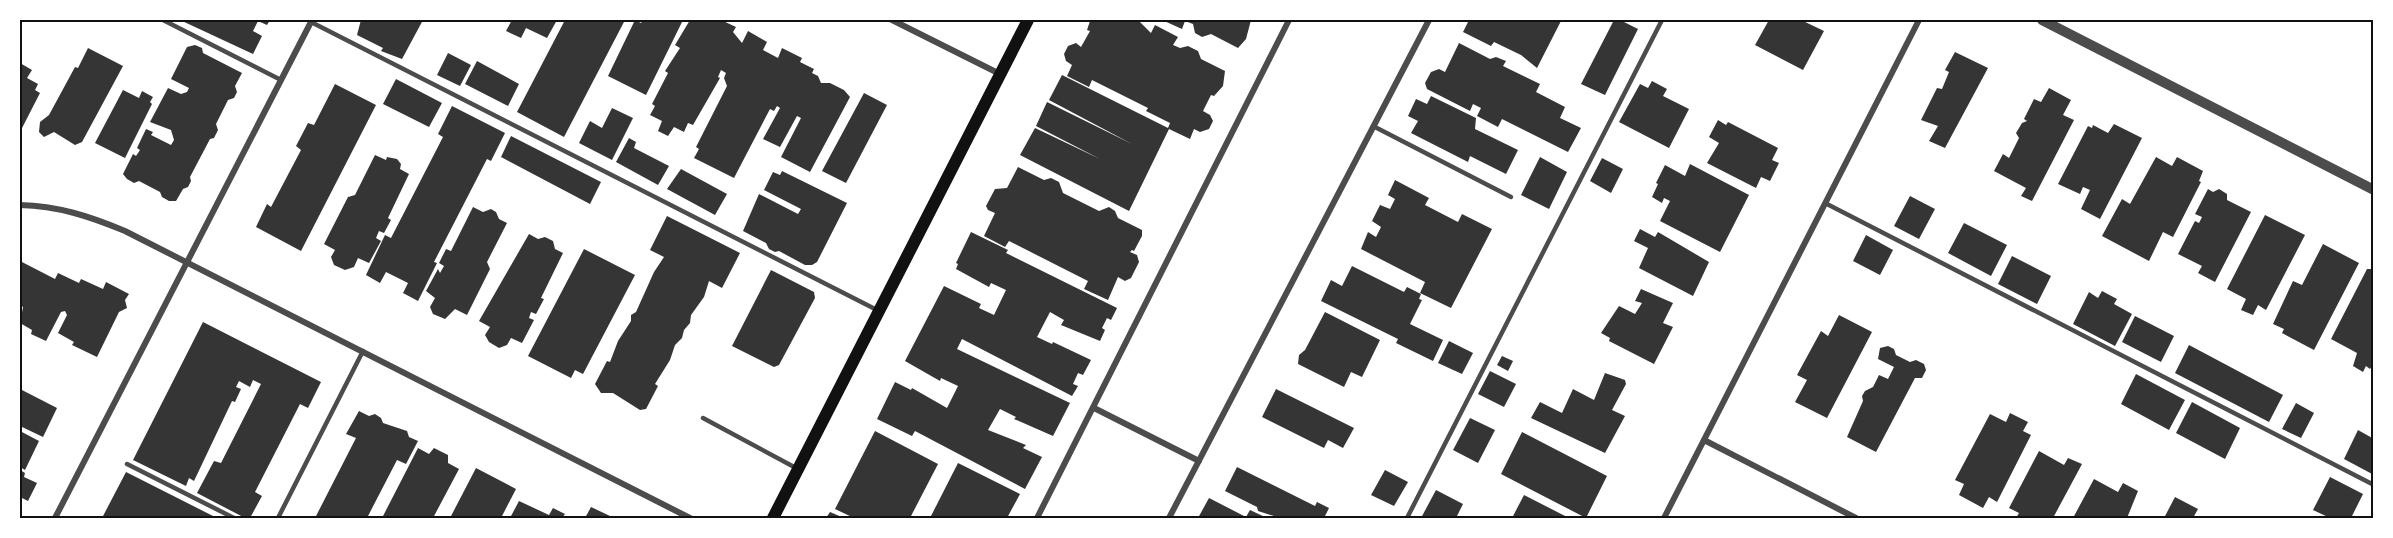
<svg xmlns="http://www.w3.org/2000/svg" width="2393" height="538" font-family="Manrope,sans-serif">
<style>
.building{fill:#353535}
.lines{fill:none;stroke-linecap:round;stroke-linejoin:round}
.service{stroke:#4c4c4c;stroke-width:4.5}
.minor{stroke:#4c4c4c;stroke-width:6}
.tertiary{stroke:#4c4c4c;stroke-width:10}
.secondary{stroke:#111;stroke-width:12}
.neatline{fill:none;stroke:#111;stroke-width:2}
</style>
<rect width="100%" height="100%" fill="#fff"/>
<!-- building -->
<g class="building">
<path d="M180 20H270L267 25 258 21 253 31 262 36 253 54Z"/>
<path d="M361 20H423L402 59 381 51 383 48 357 35Z"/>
<path d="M512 20H557L547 38 526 28 521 38 506 31Z"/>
<path d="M565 20H625L564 137 517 112Z"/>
<path d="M635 20 641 23 643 20H683L646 95 608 76Z"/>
<path d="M690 20H721L736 27 733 32 742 43 748 31 767 42 763 50 778 58 782 48 802 58 800 62 814 69 812 73 818 76 821 83H830L844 90 850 97 810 172 781 157 801 118 797 116 780 147 763 139 780 108 777 106 774 111 770 109 734 178 694 158 699 149 696 147 727 86 724 78 726 73 721 70 718 77 720 78 693 125 688 123 684 132 674 127 668 136 658 131 662 121 650 115 655 106 652 104 668 73 665 71 680 48 675 45Z"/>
<path d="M1162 20H1251L1246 39 1238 48 1211 34 1202 37 1195 33 1193 24 1185 21 1182 29Z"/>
<path d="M1469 20H1558L1561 21 1537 68 1521 55 1494 42 1491 46 1463 32Z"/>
<path d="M1614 20H1620L1638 29 1605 95 1581 84Z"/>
<path d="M1769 20H1801L1824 31 1803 70 1755 45Z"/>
<path d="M1090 21 1138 20 1151 33 1155 25 1178 37 1173 45 1180 48 1188 46 1198 51 1201 59 1225 71 1223 86 1214 96 1211 95 1203 111 1210 115 1213 121 1209 129 1200 132 1194 129 1190 139 1169 129 1129 211 1020 155 1035 128 1100 159 1036 126 1047 102 1132 144 1049 100 1062 75 1168 128 1170 123 1146 111 1148 108 1092 80 1089 87 1067 76 1072 65 1066 61 1064 54 1068 46 1076 43 1081 47 1090 31 1087 30Z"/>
<path d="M1459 43 1490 59 1496 57 1506 61 1503 66 1540 84 1536 92 1565 107 1560 118 1581 128 1568 152 1502 119 1498 127 1477 116 1481 108 1473 104 1470 111 1427 89 1425 83 1431 72 1439 69 1445 72Z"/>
<path d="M195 45 202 48 203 53 242 73 235 86 237 92 234 98 228 100 216 124 218 130 214 138 210 139 190 177 191 181 188 187 183 189 176 201H169L162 197 160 192 139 181 134 183 127 179 123 174 133 154 136 156 140 150 137 148 146 129 153 132 151 135 171 145 174 140 171 130 150 122 168 88 181 94 187 92 189 88 171 79 187 47Z"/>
<path d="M88 48 123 66 82 142 75 145 54 132 44 137 39 132 40 122 49 115 75 67 78 68Z"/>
<path d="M1955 52 1988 68 1945 148 1929 141 1938 126 1921 120 1937 88 1942 89 1949 72 1945 70Z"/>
<path d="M448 53 471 65 460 86 437 75Z"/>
<path d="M477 61 519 84 508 106 465 84Z"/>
<path d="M20 63 32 70 27 78 38 84 35 90 40 93 20 132Z"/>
<path d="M396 79 442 103 429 127 383 104Z"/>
<path d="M1652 81 1667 89 1663 96 1689 109 1669 148 1619 122 1640 84 1648 88Z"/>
<path d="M335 84 376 105 301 251 256 227 267 204 271 207 301 150 296 146 308 123 314 125Z"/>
<path d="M2049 88 2071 100 2063 115 2074 120 2032 201 2021 196 2026 188 1994 171 2003 154 2009 158 2019 138 2016 133 2022 123 2027 121 2024 119 2034 99 2041 102Z"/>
<path d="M123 90 139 98 142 91 153 97 150 102 152 104 125 158 95 143Z"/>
<path d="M864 93 887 105 846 183 822 171Z"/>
<path d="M1431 96 1476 118 1475 129 1518 150 1506 174 1470 156 1468 162 1411 133 1418 121 1408 116 1416 99 1427 104Z"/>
<path d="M452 106 505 133 491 161 487 159 434 262 437 263 418 301 403 293 408 283 386 272 380 283 366 275 385 235 391 238 443 137 438 134Z"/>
<path d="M612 108 633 118 612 160 579 143 590 121 602 128Z"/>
<path d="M1718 120 1726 125 1728 122 1778 148 1772 160 1779 163 1770 181 1761 177 1756 188 1707 163 1719 143 1709 137Z"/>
<path d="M2114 124 2142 138 2100 219 2081 209 2090 190 2083 187 2080 194 2058 184 2088 126 2092 128 2093 125 2108 133Z"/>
<path d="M511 136 601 182 590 204 501 157Z"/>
<path d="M629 138 636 142 634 148 669 166 658 185 616 162Z"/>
<path d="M375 155 386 160 387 157 397 159 401 164 400 169 409 174 388 218 391 220 384 233 379 231 376 238 381 241 369 263 358 258 354 267 345 270 334 265 331 257 335 250 324 244 348 197 355 195Z"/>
<path d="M1540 157 1567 172 1549 209 1521 195Z"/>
<path d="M2156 157 2172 166 2177 157 2203 171 2199 181 2201 182 2173 237 2163 232 2149 261 2102 236 2122 199 2130 204Z"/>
<path d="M1602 158 1623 169 1611 193 1590 181Z"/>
<path d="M1690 164 1749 195 1720 252 1660 221 1670 201 1664 198 1662 203 1652 197 1658 184 1656 183 1665 165 1685 176Z"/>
<path d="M1018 167 1044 180 1051 178 1059 182 1063 193 1099 211 1109 207 1115 211 1118 218 1142 230V236L1134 251 1132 250 1130 252 1137 255 1139 262 1131 278 1125 281 1118 277 1108 300 1084 289 1088 281 1009 241 1005 247 984 236 995 213 988 210 986 206 995 189 1007 188Z"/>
<path d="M681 169 727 194 715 215 667 189Z"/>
<path d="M782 171 847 203 817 262 812 265H805L779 251 775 252 769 249 766 243 743 231 759 194 798 214 801 209 764 190 773 172 780 175Z"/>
<path d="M1395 180 1429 198 1425 205 1458 222 1462 214 1492 229 1451 308 1420 293 1425 282 1361 249 1368 232 1376 237 1381 227 1372 221 1380 205 1390 209 1395 199 1388 195Z"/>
<path d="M2208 189 2213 192 2219 189 2227 194V200L2251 212 2215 282 2198 273 2202 266 2178 254 2195 221 2199 223 2202 217 2195 214Z"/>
<path d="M1910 196 1935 209 1919 239 1894 226Z"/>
<path d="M473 207 483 212 491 209 496 212 499 219 507 223 487 262 490 269 467 315 455 309 445 319 433 314 430 307 435 298 426 291 438 269 440 273 444 266 439 263 446 249 451 251Z"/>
<path d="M2265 215 2305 235 2266 310 2258 305 2253 315 2241 310 2246 299 2227 289Z"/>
<path d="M667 216 740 253 722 288 709 281 704 297 691 315 690 323 684 330 682 338 675 345 670 360 655 384 658 386 646 409 640 410 613 393H601L595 384 607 361 610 362 618 341 631 321V315L636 312 654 272 664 257 650 250Z"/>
<path d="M1964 223 2007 245 1991 276 1948 253Z"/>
<path d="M1640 229 1655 237 1658 232 1709 262 1693 296 1639 268 1648 248 1634 241Z"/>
<path d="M971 232 1008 250 1006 253 1117 308 1111 320 1107 318 1102 328 1105 330 1100 341 1061 325 1064 320 1050 312 1037 337 1052 344 1053 342 1091 360 1083 375 1078 373 1073 384 1078 386 1072 396 962 339 957 349 1070 403 1053 436 1014 419 1016 417 1000 409 988 430 1026 445 1023 448 1042 457 1025 489 915 431 912 436 877 419 895 382 911 390 912 388 947 408 958 386 941 378 940 381 905 361 944 286 981 304 979 308 994 315 1006 290 991 283 989 287 956 269 958 264 956 263Z"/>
<path d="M529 234 538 239 545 237 553 241 555 249 563 253 541 298 544 299 536 314 531 312 529 318 534 320 522 343 511 338 507 345 499 348 489 342 485 335 490 327 479 321Z"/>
<path d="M1866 235 1893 250 1880 275 1853 261Z"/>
<path d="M2323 244 2359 263 2314 350 2282 333 2284 329 2273 324 2293 281 2302 285Z"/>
<path d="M584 249 635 275 583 374 575 370 571 378 528 356Z"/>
<path d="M2012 256 2051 276 2037 304 1998 284Z"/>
<path d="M20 261 55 279 58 273 79 283 81 279 103 289 106 282 129 294 125 300 127 308 119 312 97 357 72 345 74 342 58 333 67 315 65 311 61 312 46 341 31 334 32 330 20 323 23 307 20 305Z"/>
<path d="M1352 266 1404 292 1407 287 1421 294 1419 299 1422 300 1410 324 1443 340 1433 361 1396 343 1398 339 1321 301 1331 280 1342 286Z"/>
<path d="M2367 269H2374V363L2370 369 2366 366 2363 372 2353 366 2357 353 2331 339Z"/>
<path d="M771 270 814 292 815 298 779 365 774 367 732 346Z"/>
<path d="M1641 289 1673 303 1663 323 1673 327 1654 364 1609 341 1610 338 1601 333 1619 306 1635 314 1642 303 1635 301Z"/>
<path d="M2102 291 2117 299 2114 304 2132 314 2115 346 2073 324 2089 292 2098 298Z"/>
<path d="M1325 312 1380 340 1362 377 1351 372 1344 387 1298 364 1299 355 1305 350Z"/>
<path d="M1839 315 1872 332 1827 418 1795 402 1807 380 1797 375 1821 331 1828 336Z"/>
<path d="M2135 316 2174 336 2161 362 2122 342Z"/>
<path d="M203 322 321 382 308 408 300 404 255 492 262 496 250 518H245L197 493 214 461 221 463 261 384 253 380 250 387 239 381 236 387 241 389 235 402 232 401 194 481 189 478 186 486 133 460Z"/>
<path d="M1449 341 1473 353 1462 374 1438 363Z"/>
<path d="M2189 345 2283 395 2269 422 2175 373Z"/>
<path d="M1888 346 1894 349 1896 355 1910 362 1916 360 1924 364 1926 370 1922 378H1915L1876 452 1847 437 1863 401 1862 396 1865 391 1873 387 1879 375 1888 379 1894 367 1878 359 1880 348Z"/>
<path d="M1502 356 1513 361 1508 371 1497 365Z"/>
<path d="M1490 371 1516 384 1504 407 1478 394Z"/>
<path d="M1605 373 1625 380 1626 384 1612 410 1625 416 1605 453 1531 418 1540 402 1562 413 1573 389 1594 400Z"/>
<path d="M2136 374 2185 400 2169 430 2121 404Z"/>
<path d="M20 389 57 408 43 437 20 426Z"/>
<path d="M1276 389 1354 428 1343 448 1328 440 1324 448 1262 417Z"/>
<path d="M2192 402 2240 428 2225 459 2176 433Z"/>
<path d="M2296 403 2314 413 2301 438 2282 429Z"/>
<path d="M359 411 369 416 375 414 381 418 383 423 407 431 409 437 418 441 406 464 397 460 367 518H315L356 438 346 434Z"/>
<path d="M2010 413 2028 422 2023 431 2031 435 1997 502 1989 497 1983 508 1959 495 1964 484 1955 480 1990 414 2006 422Z"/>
<path d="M1470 418 1495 430 1478 463 1453 450Z"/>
<path d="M2358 430 2374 439V475L2344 459Z"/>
<path d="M20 431 39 441 25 470 20 467Z"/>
<path d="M875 431 938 464 910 518H854L835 509Z"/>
<path d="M1522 432 1607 476 1586 518 1501 474Z"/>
<path d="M418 448 429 454 434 448 448 455V463L459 469 433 518H382Z"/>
<path d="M2039 451 2064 465 2068 458 2082 464 2053 518H2016L2019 513 2009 508Z"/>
<path d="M958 463 1020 494 1007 518H930Z"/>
<path d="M1237 467 1315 506 1317 502 1329 508 1324 518H1280L1258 511 1257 507 1225 491Z"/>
<path d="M476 468 516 489 501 518H450Z"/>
<path d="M20 470 25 473 24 477 37 483 28 501 20 497Z"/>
<path d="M1385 470 1408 482 1394 506 1371 495Z"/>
<path d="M126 472 217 518H102Z"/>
<path d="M2330 477 2363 494 2351 518H2330L2313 510Z"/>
<path d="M2094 479 2118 492 2123 483 2138 491 2127 518H2073Z"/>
<path d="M1436 490 1463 504 1456 518H1421Z"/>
<path d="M1524 495 1569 518H1512Z"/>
<path d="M2175 497 2198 509 2193 518H2164Z"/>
<path d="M1209 498 1246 517 1250 510 1267 518H1198Z"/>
<path d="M519 501 549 515 553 508 565 514 562 518H510Z"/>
<path d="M591 507 610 516 609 518H585Z"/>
<path d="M830 512 844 518H826Z"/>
</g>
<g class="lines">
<!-- service -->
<g class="service">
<path d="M163 20 281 80"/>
<path d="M311 22 877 310"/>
<path d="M1373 126 1511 197"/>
<path d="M1825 203 2374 485"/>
<path d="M703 418 796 468"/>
<path d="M127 464 234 518"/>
<path d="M278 518 363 351"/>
<path d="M1407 518 1662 20"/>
</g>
<!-- minor -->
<g class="minor">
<path d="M892 20 1000 74"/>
<path d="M20 205C58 206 89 216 125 231L690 518"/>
<path d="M1094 408 1199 461"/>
<path d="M1704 440 1856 518"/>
<path d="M55 518 312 20"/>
<path d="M1037 518 1289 20"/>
<path d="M1169 518 1429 20"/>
<path d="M1664 518 1919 20"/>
</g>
<!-- tertiary -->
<path class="tertiary" d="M2042 20 2374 190"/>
<!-- secondary -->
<path class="secondary" d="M773 518 1028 20"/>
</g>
<!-- border -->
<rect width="2393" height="538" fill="none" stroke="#ffffff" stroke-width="42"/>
<rect x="21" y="21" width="2351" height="496" class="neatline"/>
</svg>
